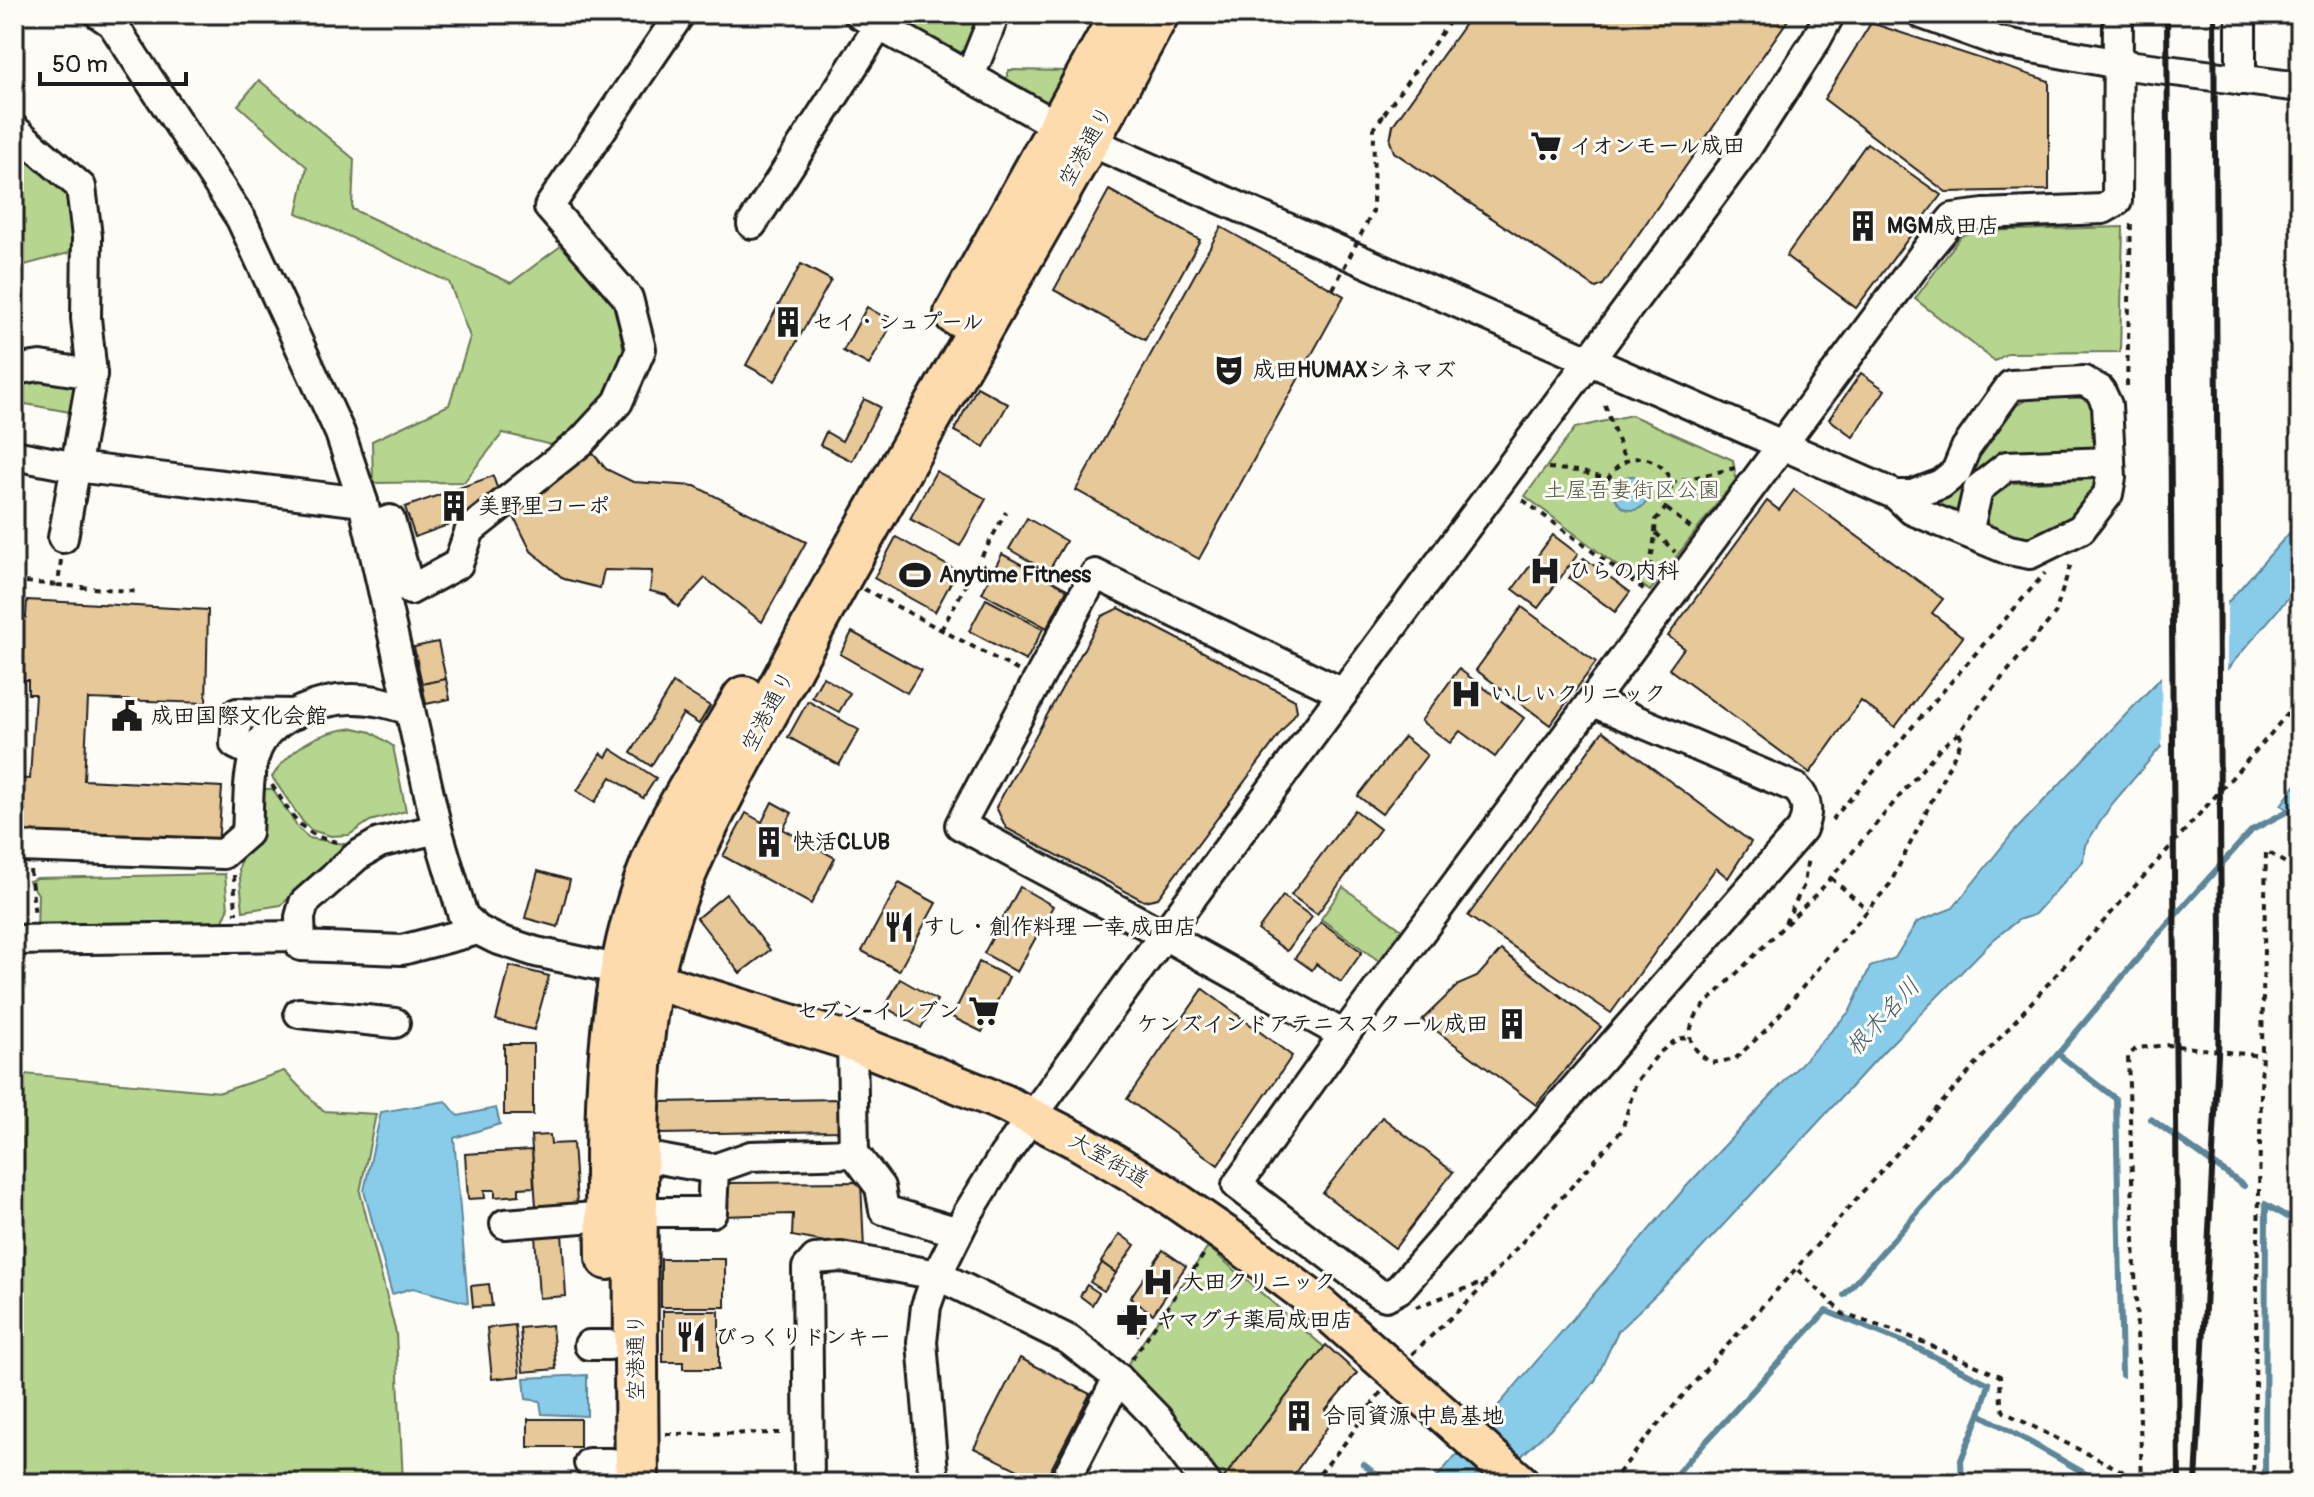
<svg xmlns="http://www.w3.org/2000/svg" width="2314" height="1497" font-family="Pangolin,'Klee One',sans-serif">
<style>
.green{fill:#b6d58e;stroke:#697855;stroke-width:2}
.water{fill:#89ccea;stroke:#5d8698;stroke-width:2}
.pier{fill:#fdfcf7}
.lines{fill:none;stroke-linecap:round;stroke-linejoin:round}
.stream{stroke:#5d8698;stroke-width:6}
.building{fill:#e6c899;stroke:#1c1c1c;stroke-width:2}
.minor-casing{stroke:#1c1c1c;stroke-width:34}
.major-casing{stroke:#1c1c1c;stroke-width:42}
.highway-casing{stroke:#1c1c1c;stroke-width:48}
.path{stroke:#1c1c1c;stroke-width:4;stroke-dasharray:6 6;stroke-linecap:butt}
.minor{stroke:#fdfcf7;stroke-width:28}
.major{stroke:#fedbac;stroke-width:36}
.highway{stroke:#fedbac;stroke-width:42}
.rail{stroke:#1c1c1c;stroke-width:6}
.path-bridge{stroke:#1c1c1c;stroke-width:4;stroke-dasharray:6 6;stroke-linecap:butt}
.labels{text-anchor:middle;dominant-baseline:central;stroke-width:6;stroke-linejoin:round;paint-order:stroke}
.street-label{font-size:22px;fill:#1c1c1c;stroke:#fdfcf7}
.poi-label{font-size:22px;font-weight:bold;fill:#1c1c1c;stroke:#fdfcf7;text-anchor:start}
.park-label{font-size:22px;fill:#525d44;stroke:#fdfcf7}
.water-label{font-size:24px;font-style:italic;fill:#425a64;stroke:#fdfcf7}
</style>
<rect width="100%" height="100%" fill="#fdfcf7"/>
<filter id="ink" filterUnits="userSpaceOnUse"><feTurbulence type="fractalNoise" baseFrequency=".0125" numOctaves="2"/><feDisplacementMap in="SourceGraphic" scale="16" xChannelSelector="R" yChannelSelector="G"/><feConvolveMatrix kernelMatrix="1 2 1 2 8 2 1 2 1" color-interpolation-filters="sRGB"/></filter>
<g filter="url(#ink)">
<!-- green -->
<g class="green">
<path d="M889 14H979L965 55Z"/>
<path d="M1009 70 1069 71 1048 109 1004 84Z"/>
<path d="M259 80 354 159 352 209 511 283 562 245 615 300 624 353 599 405 559 447 503 433 464 482 373 483 372 441 449 405 470 337 449 282 297 213 307 167 238 105Z"/>
<path d="M14 140 77 194 82 218 69 253 14 268Z"/>
<path d="M2123 227 2120 352 2008 353 1995 361 1915 299 1961 236 1974 231Z"/>
<path d="M14 377 87 382 81 414 14 402Z"/>
<path d="M2088 395 2099 403 2100 441 2095 448 2007 451 1983 475 1964 521 1923 501 1966 476 2017 405 2032 397Z"/>
<path d="M1631 415 1733 460 1736 479 1650 591 1525 496 1575 428Z"/>
<path d="M2099 479V489L2073 522 2025 544 1987 526 1978 515 1995 484Z"/>
<path d="M354 728 371 732 393 746 406 811 370 821 349 835 331 836 311 830 303 822 272 777C292 747 317 732 354 728Z"/>
<path d="M264 789H273L298 828 309 838 344 844 328 864 281 905 243 911 239 868 245 845H258Z"/>
<path d="M225 874 228 909 221 926 37 933 38 894 29 881 37 878Z"/>
<path d="M1343 887 1402 930 1379 961 1321 919Z"/>
<path d="M284 1071 323 1111 376 1114 360 1192 396 1333 403 1483H14V1073L221 1092Z"/>
<path d="M1208 1247 1324 1347 1223 1478 1204 1479 1118 1378Z"/>
</g>
<!-- water -->
<g class="water">
<circle cx="1632" cy="493" r="17"/>
<path d="M2300 521V584L2112 804 2085 845 2083 861 2034 915 2018 920 1993 940 1883 1052 1689 1262 1618 1331 1595 1381 1572 1408 1493 1483H1432L1684 1189 1850 1011 1870 967 1895 958 1917 922 1953 908 2013 833 2156 683Z"/>
<path d="M2300 779V819L2281 805Z"/>
<path d="M446 1101 458 1116 496 1108 500 1124 454 1138 468 1303 413 1288 392 1294 364 1191 381 1112Z"/>
<path d="M587 1375V1416L542 1414 540 1401 526 1399 524 1378Z"/>
</g>
<!-- pier -->
<path class="pier" d="M2227 597V675L2162 752 2161 672Z"/>
<g class="lines">
<!-- stream -->
<g class="stream">
<path d="M2058 1054 2116 1099 2122 1375"/>
<path d="M2151 1119 2244 1186"/>
<path d="M2265 1204 2300 1224"/>
<path d="M1844 1295 2058 1054 2154 939 2252 830 2288 811"/>
<path d="M1363 1464 1387 1483"/>
<path d="M1668 1483 1826 1311 1913 1346 1989 1384 1980 1414 2102 1483"/>
<path d="M1962 1483 1961 1460 1980 1414"/>
<path d="M2265 1483 2266 1205"/>
</g>
</g>
<!-- building -->
<g class="building">
<path d="M1472 14H1792L1603 285 1596 288 1394 152 1390 141 1393 125Z"/>
<path d="M1871 23 2049 81V190L1946 192 1824 99Z"/>
<path d="M1867 143 1941 195 1856 308 1786 256Z"/>
<path d="M1109 190 1200 240 1145 340 1054 290Z"/>
<path d="M1221 227 1344 296 1199 559 1076 490Z"/>
<path d="M801 264 831 280 775 381 746 365Z"/>
<path d="M867 307 893 322 869 365 843 351Z"/>
<path d="M1861 373 1885 390 1853 437 1829 419Z"/>
<path d="M977 387 1008 404 984 447 954 431Z"/>
<path d="M864 399 880 407 852 461 820 445 826 432 842 441Z"/>
<path d="M585 444 606 469 633 482 695 486 806 542 762 622 705 578 678 607 666 595 650 591 652 571 604 570 600 588 564 579 531 551 510 509Z"/>
<path d="M936 471 986 499 960 546 910 519Z"/>
<path d="M493 476 503 505 415 537 405 507Z"/>
<path d="M1794 490 1943 599 1932 613 1963 637 1895 727 1861 701 1810 773 1669 669 1684 648 1668 636 1767 501 1779 510Z"/>
<path d="M1027 518 1066 541 1048 572 1009 549Z"/>
<path d="M1553 535 1578 554 1538 608 1513 589Z"/>
<path d="M896 537 957 571 935 612 874 578Z"/>
<path d="M1002 554 1067 589 1047 628 982 593Z"/>
<path d="M1584 558 1630 592 1615 612 1569 578Z"/>
<path d="M986 599 1043 629 1026 661 969 631Z"/>
<path d="M27 600 208 610 206 703 88 699 84 780 222 787 218 846 14 839V778L30 779 35 694H28V680H18L21 616 26 617Z"/>
<path d="M1522 607 1596 662 1550 725 1476 670Z"/>
<path d="M1119 608 1295 700 1297 711 1158 898 1144 901 1006 828 996 807 1102 616Z"/>
<path d="M852 632 921 670 907 693 840 654Z"/>
<path d="M438 642 446 679 422 684 414 647Z"/>
<path d="M1459 669 1524 718 1495 757 1460 731 1450 743 1421 721Z"/>
<path d="M823 677 850 693 839 712 812 697Z"/>
<path d="M446 679 450 699 426 704 422 684Z"/>
<path d="M673 683 710 706 699 724 683 714 651 766 631 753Z"/>
<path d="M808 701 859 730 839 765 788 737Z"/>
<path d="M1603 731 1751 842 1728 878 1716 868 1611 1013 1468 916Z"/>
<path d="M1404 737 1427 755 1382 814 1358 796Z"/>
<path d="M611 749 656 778 643 798 611 777 595 802 577 791 601 753 606 757Z"/>
<path d="M772 802 792 813 783 829 835 858 811 904 723 856 746 813 762 822Z"/>
<path d="M1355 810 1380 829 1317 914 1291 895Z"/>
<path d="M538 871 570 880 558 927 525 918Z"/>
<path d="M899 883 936 903 899 971 862 951Z"/>
<path d="M1020 887 1053 906 1017 972 984 953Z"/>
<path d="M726 894 770 950 740 973 697 918Z"/>
<path d="M1283 896 1312 917 1287 951 1258 930Z"/>
<path d="M1321 922 1362 952 1341 982 1316 964 1312 970 1295 958Z"/>
<path d="M1501 950 1601 1027 1536 1105 1422 1020 1458 985 1477 977Z"/>
<path d="M979 962 1009 977 982 1032 952 1017Z"/>
<path d="M510 966 549 976 534 1030 496 1020Z"/>
<path d="M900 979 937 1000 921 1028 885 1007Z"/>
<path d="M1203 989 1292 1056 1218 1165 1127 1099Z"/>
<rect x="504" y="1044" width="29" height="71"/>
<path d="M839 1099 840 1131 660 1134 659 1102Z"/>
<path d="M1382 1117 1453 1172 1395 1248 1323 1193Z"/>
<path d="M550 1135 551 1144 573 1143 577 1203 536 1206 531 1136Z"/>
<path d="M532 1150 534 1187 519 1188V1195L495 1197V1190H484L485 1198 468 1199 465 1154Z"/>
<path d="M861 1182 864 1249 792 1236 793 1214 721 1216V1183Z"/>
<path d="M562 1233 566 1296 539 1298 535 1235Z"/>
<path d="M1120 1234 1135 1245 1116 1273 1101 1262Z"/>
<path d="M1163 1250 1186 1266 1153 1314 1130 1298Z"/>
<rect x="661" y="1259" width="64" height="48"/>
<path d="M1102 1263 1116 1273 1104 1291 1090 1282Z"/>
<path d="M489 1284 492 1306 473 1307 471 1286Z"/>
<path d="M1087 1285 1099 1293 1092 1305 1080 1296Z"/>
<path d="M1127 1305 1148 1320 1138 1335 1117 1320Z"/>
<path d="M663 1311H719V1369H683V1362H663Z"/>
<path d="M515 1325 520 1376 492 1379 487 1328Z"/>
<path d="M552 1325 556 1369 523 1372 520 1328Z"/>
<path d="M1326 1345 1357 1373 1326 1410 1331 1422 1288 1483H1220Z"/>
<path d="M1020 1358 1090 1394 1044 1483 974 1448Z"/>
<rect x="528" y="1419" width="52" height="28"/>
</g>
<g class="lines">
<defs>
<g id="minor">
<path d="M99 14 112 23 241 219 340 433 363 502"/>
<path d="M859 14 1061 128 1089 141 1896 495 1912 510 2009 550 2030 554 2081 529 2108 494 2111 477 2107 405 2100 390 2084 381 2011 385 1966 448 1956 472 1941 484 1912 495H1896"/>
<path d="M1922 14 2000 42 2119 64 2300 87"/>
<path d="M970 76 995 14"/>
<path d="M2241 80V14"/>
<path d="M14 129 81 187 87 237 86 318 92 374 63 538"/>
<path d="M752 224 880 24"/>
<path d="M14 370 40 366 92 374"/>
<path d="M14 455 76 467 363 502 437 829 463 916 478 930 496 939 536 952 621 970"/>
<path d="M369 527 390 520 410 590 458 564 470 530 582 441 618 402 641 349 628 298 549 207 680 14"/>
<path d="M1968 533 1978 489 2007 466 2110 462"/>
<path d="M1343 693 1095 574 960 825 1146 925 1344 1035"/>
<path d="M1593 702 1796 788C1809 801 1808 813 1802 829L1399 1289 1386 1296 1378 1293 1237 1185 1344 1035 1929 247 1953 218 1984 214 2103 209 2117 201 2118 14"/>
<path d="M255 754 235 744 237 713 296 714"/>
<path d="M437 829 379 843 357 856 304 903 300 917 301 946 402 950 478 930"/>
<path d="M19 847 223 854 247 833C249 806 246 772 258 747 273 716 323 698 355 699 374 699 391 704 410 710"/>
<path d="M14 940 301 936"/>
<path d="M299 1013 395 1023"/>
<path d="M854 1153 880 1187 884 1210 958 1232"/>
<path d="M637 1155 714 1169"/>
<path d="M636 1212H712L714 1169 751 1156 854 1153 852 1042"/>
<path d="M505 1224 607 1216"/>
<path d="M589 1345H609"/>
<path d="M589 1463H611"/>
<path d="M809 1483 807 1268 815 1259 841 1257 937 1275 1069 1340 1118 1378 1157 1418 1206 1483"/>
<path d="M934 1483 922 1342 926 1306 937 1275 968 1213 1004 1155 1164 935 1746 149 1816 40 1830 14"/>
<path d="M1064 1483 1118 1378"/>
</g>
<path id="major" d="M626 972 852 1042 1004 1103 1078 1141 1162 1191 1233 1240 1315 1301 1521 1483"/>
<g id="highway">
<path d="M956 314 1122 14"/>
<path d="M608 1258C606 1124 602 989 653 862 676 804 714 752 744 698"/>
<path d="M637 1483C636 1384 635 1285 636 1186 638 1111 637 1037 655 963 680 857 742 760 792 665 909 445 1040 233 1157 14"/>
</g>
</defs>
<!-- minor casing -->
<use href="#minor" class="minor-casing"/>
<!-- major casing -->
<use href="#major" class="major-casing"/>
<!-- highway casing -->
<use href="#highway" class="highway-casing"/>
<!-- path -->
<g class="path">
<path d="M1384 114 1455 14"/>
<path d="M2127 386 2131 219"/>
<path d="M1605 405 1625 461"/>
<path d="M1548 468 1578 471 1608 479C1637 429 1701 479 1655 520 1657 542 1648 562 1649 584"/>
<path d="M1671 483 1735 468"/>
<path d="M1523 500 1646 591"/>
<path d="M1667 509 1693 530"/>
<path d="M1656 533 1675 552"/>
<path d="M61 560 58 585 140 592"/>
<path d="M14 581 58 585"/>
<path d="M864 589 1019 671"/>
<path d="M941 630 1006 512"/>
<path d="M1959 733 1962 740 1890 884 1769 1027 1735 1059 1711 1063C1688 1046 1684 1035 1699 1011L1824 886 1940 748 1959 733 1982 702 2055 614 2072 560"/>
<path d="M272 785C291 813 300 836 337 842"/>
<path d="M1832 820 2045 573"/>
<path d="M30 870 35 917"/>
<path d="M234 875 236 914"/>
<path d="M1831 878 1868 910"/>
<path d="M1785 923 1804 885 1808 856"/>
<path d="M1798 1270 1843 1314 1904 1334 2000 1376 2001 1405 2004 1412 2142 1481"/>
<path d="M1416 1307 1487 1281"/>
<path d="M1412 1354 1475 1295 1622 1130 1636 1082 1659 1053 1677 1039 1689 1037"/>
<path d="M1132 1359 1204 1254"/>
<path d="M666 1434 785 1433"/>
<path d="M504 1483V1478"/>
<path d="M1312 1483 1344 1444 1381 1392"/>
<path d="M1611 1483C1688 1383 1777 1294 1857 1198L2269 736 2300 698"/>
<path d="M2142 1483 2128 1056 2137 1048 2169 1045 2261 1056"/>
<path d="M2253 1483 2266 851 2300 872"/>
</g>
<!-- minor -->
<use href="#minor" class="minor"/>
<!-- major -->
<use href="#major" class="major"/>
<!-- highway -->
<use href="#highway" class="highway"/>
<!-- rail -->
<g class="rail">
<path d="M2167 14 2179 1483"/>
<path d="M2196 1483 2218 1055 2221 945 2214 14"/>
</g>
<!-- path-bridge -->
<path class="path-bridge" d="M1333 289 1373 211 1374 129 1384 114"/>
</g>
</g>
<!-- icons -->
<defs>
<symbol id="supermarket-bare" viewBox="-9 -9 18 18"><path d="M-6-5.5h2.5l.6 2H6L4.5 2H-2.5L-4.4-4H-6ZM-1.5 3.2a1.3 1.3 0 1 0 .1 0ZM3 3.2a1.3 1.3 0 1 0 .1 0Z" fill="#1c1c1c" stroke="#fdfcf7" stroke-width="2.5" paint-order="stroke"/></symbol>
<symbol id="building-bare" viewBox="-9 -9 18 18"><path d="M-4-6H4V6H1V3H-1V6H-4ZM-2.5-4.3h1.7v1.8h-1.7ZM.8-4.3h1.7v1.8H.8ZM-2.5-1h1.7V.8h-1.7ZM.8-1h1.7V.8H.8Z" fill="#1c1c1c" stroke="#fdfcf7" stroke-width="2.5" paint-order="stroke"/></symbol>
<symbol id="theatre-bare" viewBox="-9 -9 18 18"><path d="M-5-5.5Q0-4 5-5.5V0Q5 5 0 6Q-5 5-5 0ZM-3.3-2.5H-1v1.5H-3.3ZM1-2.5H3.3v1.5H1ZM-2.8 1Q0 5.5 2.8 1Z" fill="#1c1c1c" stroke="#fdfcf7" stroke-width="2.5" paint-order="stroke"/></symbol>
<symbol id="hospital-bare" viewBox="-9 -9 18 18"><path d="M-5-5h3v3.5h4V-5h3V5h-3V1.5h-4V5h-3Z" fill="#1c1c1c" stroke="#fdfcf7" stroke-width="2.5" paint-order="stroke"/></symbol>
<symbol id="stadium-bare" viewBox="-9 -9 18 18"><path d="M0-5a6.5 5 0 1 0 0 10a6.5 5 0 1 0 0-10ZM-3.5-1.8h7v3.6h-7Z" fill="#1c1c1c" stroke="#fdfcf7" stroke-width="2.5" paint-order="stroke"/></symbol>
<symbol id="civic-bare" viewBox="-9 -9 18 18"><path d="M-.6-6.5H3V-4.5H.6V-3L4-1V1h2V6H-6V1h2V-1L-.6-3ZM-1.2 2.5V6h2.4V2.5Z" fill="#1c1c1c" stroke="#fdfcf7" stroke-width="2.5" paint-order="stroke"/></symbol>
<symbol id="restaurant-bare" viewBox="-9 -9 18 18"><path d="M-5-6h1v4h1v-4h1v4h1v-4h1v5L-1.5 .5V6h-2V.5L-5-1ZM5-6V6H3V1.5H1.5Q1.5-4 5-6Z" fill="#1c1c1c" stroke="#fdfcf7" stroke-width="2.5" paint-order="stroke"/></symbol>
<symbol id="pharmacy-bare" viewBox="-9 -9 18 18"><path d="M-2-6h4v4h4v4h-4v4h-4v-4h-4v-4h4Z" fill="#1c1c1c" stroke="#fdfcf7" stroke-width="2.5" paint-order="stroke"/></symbol>
</defs>
<g fill-rule="evenodd">
<use href="#supermarket-bare" x="1524" y="124" width="44" height="44"/>
<use href="#building-bare" x="1841" y="204" width="44" height="44"/>
<use href="#building-bare" x="766" y="300" width="44" height="44"/>
<use href="#theatre-bare" x="1207" y="348" width="44" height="44"/>
<use href="#building-bare" x="432" y="484" width="44" height="44"/>
<use href="#hospital-bare" x="1523" y="549" width="44" height="44"/>
<use href="#stadium-bare" x="893" y="553" width="44" height="44"/>
<use href="#hospital-bare" x="1444" y="672" width="44" height="44"/>
<use href="#civic-bare" x="105" y="694" width="44" height="44"/>
<use href="#building-bare" x="747" y="820" width="44" height="44"/>
<use href="#restaurant-bare" x="877" y="905" width="44" height="44"/>
<use href="#supermarket-bare" x="962" y="989" width="44" height="44"/>
<use href="#building-bare" x="1490" y="1002" width="44" height="44"/>
<use href="#hospital-bare" x="1136" y="1260" width="44" height="44"/>
<use href="#pharmacy-bare" x="1110" y="1298" width="44" height="44"/>
<use href="#restaurant-bare" x="669" y="1315" width="44" height="44"/>
<use href="#building-bare" x="1277" y="1394" width="44" height="44"/>
</g>
<g class="labels">
<!-- street labels -->
<g class="street-label">
<text transform="translate(1086 146) rotate(-61)">空港通り</text>
<text transform="translate(768 711) rotate(-62)">空港通り</text>
<text transform="translate(1109 1160) rotate(30)">大室街道</text>
<text transform="translate(636 1357) rotate(-90)">空港通り</text>
</g>
<!-- poi labels -->
<g class="poi-label">
<text x="1570" y="146">イオンモール成田</text>
<text x="1887" y="226">MGM成田店</text>
<text x="812" y="322">セイ・シュプール</text>
<text x="1253" y="370">成田HUMAXシネマズ</text>
<text x="478" y="506">美野里コーポ</text>
<text x="1569" y="571">ひらの内科</text>
<text x="939" y="575">Anytime Fitness</text>
<text x="1490" y="694">いしいクリニック</text>
<text x="151" y="716">成田国際文化会館</text>
<text x="793" y="842">快活CLUB</text>
<text x="923" y="927">すし・創作料理 一幸 成田店</text>
<text x="960" y="1011" text-anchor="end">セブン-イレブン</text>
<text x="1488" y="1024" text-anchor="end">ケンズインドアテニススクール成田</text>
<text x="1182" y="1282">大田クリニック</text>
<text x="1156" y="1320">ヤマグチ薬局成田店</text>
<text x="715" y="1337">びっくりドンキー</text>
<text x="1323" y="1416">合同資源 中島基地</text>
</g>
<!-- park labels -->
<g class="park-label">
<text x="1632" y="490">土屋吾妻街区公園</text>
</g>
<!-- water labels -->
<g class="water-label">
<text transform="translate(1883 1017) rotate(-47)">根木名川</text>
</g>
</g>
<!-- margin -->
<rect width="2314" height="1497" fill="none" stroke="#fdfcf7" stroke-width="48"/>
<rect x="24" y="24" width="2266" height="1449" fill="none" stroke="#1c1c1c" stroke-width="3" filter="url(#ink)"/>
<!-- scale -->
<path d="M40 72v12h146v-12" fill="none" stroke="#1c1c1c" stroke-width="4"/>
<text x="52" y="72" font-size="24" fill="#1c1c1c" stroke="#fdfcf7" stroke-width="6" paint-order="stroke">50 m</text>
</svg>
